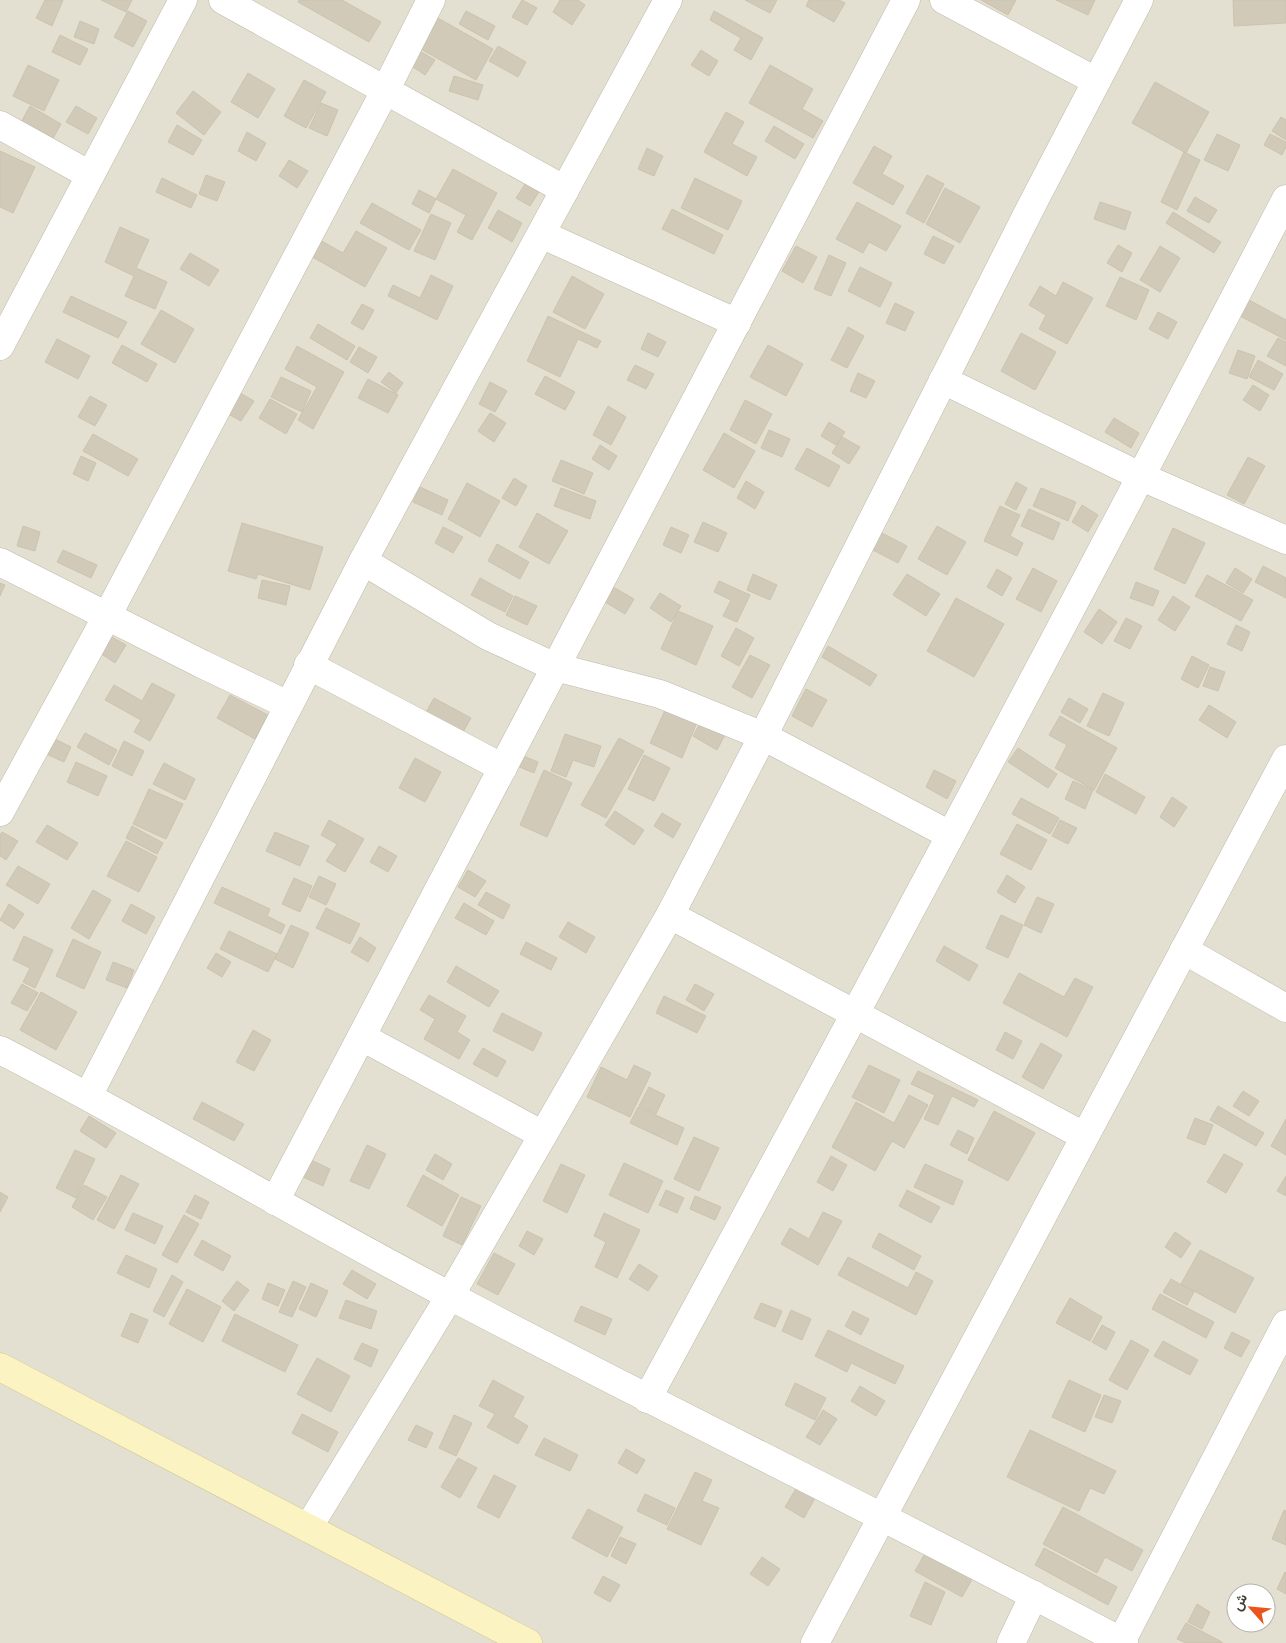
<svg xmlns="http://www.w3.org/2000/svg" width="1286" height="1643" font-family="Arial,Vazirmatn,sans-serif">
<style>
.residential{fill:#e4e0d1;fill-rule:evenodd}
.building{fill:#d1cab9;stroke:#cbc3ad}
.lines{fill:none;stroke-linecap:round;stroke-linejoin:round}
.street-casing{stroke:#beb9a9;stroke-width:29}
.secondary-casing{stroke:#cec595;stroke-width:29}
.street{stroke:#fff;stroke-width:28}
.secondary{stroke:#fbf4c2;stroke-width:28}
</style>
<rect width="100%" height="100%" fill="#f0eee3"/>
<!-- residential -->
<path class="residential" d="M0 0H1286V1643H0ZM1236 1593H1266V1623H1236Z"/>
<!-- building -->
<g class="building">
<path d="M45 0H63L52 26 36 18Z"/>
<path d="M101 0H132L126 12Z"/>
<path d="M299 0H342L381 22 369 42 298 2Z"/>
<path d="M522 0 537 8 527 25 512 17Z"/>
<path d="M560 0H578L585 5 572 25 553 12Z"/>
<path d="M745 0H777L770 13Z"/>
<path d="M809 0H839L845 3 834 22 806 6Z"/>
<path d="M981 0H1016L1008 15Z"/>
<path d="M1056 0H1095L1088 15Z"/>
<path d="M1233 0H1286V23L1234 26Z"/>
<path d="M128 11 147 21 133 47 114 37Z"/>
<path d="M466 11 495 26 488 40 459 24Z"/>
<path d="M714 11 763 38 751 60 734 50 741 38 710 20Z"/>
<path d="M436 17 493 49 476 80 419 48Z"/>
<path d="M80 21 99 29 94 44 74 37Z"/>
<path d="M60 35 88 49 80 65 52 52Z"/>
<path d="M498 46 526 62 518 77 489 61Z"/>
<path d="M418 50 435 60 425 75 409 64Z"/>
<path d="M701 50 718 61 709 76 691 65Z"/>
<path d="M28 65 59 80 44 111 13 96Z"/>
<path d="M770 65 813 89 802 109 823 121 813 138 749 103Z"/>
<path d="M248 73 275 89 258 118 231 102Z"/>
<path d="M454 76 483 85 478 100 449 91Z"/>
<path d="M304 80 326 92 306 128 284 116Z"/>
<path d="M1155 82 1209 112 1186 153 1132 123Z"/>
<path d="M193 91 221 112 204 135 176 113Z"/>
<path d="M321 103 338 110 327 136 309 128Z"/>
<path d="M30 106 61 124 46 151 15 133Z"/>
<path d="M76 106 97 118 88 134 66 122Z"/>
<path d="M726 112 744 122 732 144 757 157 747 176 704 152Z"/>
<path d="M1281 117 1286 120V140L1272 131Z"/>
<path d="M177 125 202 140 193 155 168 142Z"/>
<path d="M774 126 804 144 795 159 765 141Z"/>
<path d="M247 132 266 143 256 161 238 151Z"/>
<path d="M1217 134 1240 145 1228 171 1204 160Z"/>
<path d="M1270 134 1286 142V147L1282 155 1264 145Z"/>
<path d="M874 146 892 156 882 174 904 186 893 205 853 183Z"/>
<path d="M647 148 663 156 654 176 638 169Z"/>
<path d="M0 151 35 167 13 213 0 207Z"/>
<path d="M1184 152 1200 160 1177 210 1161 202Z"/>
<path d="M289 160 308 171 297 188 279 176Z"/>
<path d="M453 169 497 193 472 240 457 232 466 215 436 199Z"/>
<path d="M206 175 225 182 217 201 199 194Z"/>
<path d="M927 175 944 184 924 223 906 213Z"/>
<path d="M162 178 197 195 191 208 156 192Z"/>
<path d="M695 178 742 201 728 230 681 208Z"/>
<path d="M527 181 540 190 530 206 516 198Z"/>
<path d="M945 188 980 207 960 243 926 224Z"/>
<path d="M419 190 436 199 429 213 412 204Z"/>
<path d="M1195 197 1217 210 1209 223 1187 211Z"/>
<path d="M857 202 901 226 886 251 869 242 863 253 836 239Z"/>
<path d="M1100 202 1131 212 1125 230 1094 219Z"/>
<path d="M372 203 421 230 409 250 360 223Z"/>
<path d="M672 209 723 235 714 254 662 229Z"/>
<path d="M498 210 522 223 512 242 488 228Z"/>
<path d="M1173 212 1221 242 1214 253 1166 223Z"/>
<path d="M431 214 451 223 435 260 414 251Z"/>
<path d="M120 227 149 240 136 268 167 282 155 309 125 296 134 276 105 262Z"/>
<path d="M356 231 387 248 365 287 309 255 318 239 343 253Z"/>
<path d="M933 236 954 246 944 264 924 254Z"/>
<path d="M1118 245 1132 253 1122 272 1107 263Z"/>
<path d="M796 246 817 257 803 283 782 271Z"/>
<path d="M1160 246 1180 258 1160 292 1140 280Z"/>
<path d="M190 253 219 270 209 286 180 269Z"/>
<path d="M829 255 846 263 831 296 814 289Z"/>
<path d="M860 267 892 283 880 307 848 291Z"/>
<path d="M431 275 453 286 437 320 388 296 393 285 420 298Z"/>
<path d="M572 276 604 294 585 329 553 312Z"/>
<path d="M1120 277 1149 290 1136 320 1106 306Z"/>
<path d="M1063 282 1093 298 1067 344 1039 329 1046 315 1029 305 1040 286 1056 296Z"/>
<path d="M71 296 127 322 118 338 63 312Z"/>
<path d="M1249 300 1286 320V340L1240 316Z"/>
<path d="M895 303 914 312 905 331 886 323Z"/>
<path d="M362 304 374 310 363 330 351 323Z"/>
<path d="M161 310 194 329 175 363 141 344Z"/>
<path d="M1158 312 1177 322 1168 339 1149 329Z"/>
<path d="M548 316 601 341 597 348 578 339 560 377 527 361Z"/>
<path d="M318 324 355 346 347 360 310 338Z"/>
<path d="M848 327 864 336 847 368 831 360Z"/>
<path d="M648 333 666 342 658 357 641 349Z"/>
<path d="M1021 333 1056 352 1035 390 1001 371Z"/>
<path d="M1278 338 1286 342V366L1267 356Z"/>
<path d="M57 339 90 356 78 379 45 362Z"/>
<path d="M122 345 157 364 147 382 112 363Z"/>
<path d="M768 345 803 364 786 396 750 377Z"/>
<path d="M297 346 344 372 313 429 298 420 317 387 285 369Z"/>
<path d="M359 347 377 357 368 373 350 362Z"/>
<path d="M1238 350 1255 356 1247 379 1229 373Z"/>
<path d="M1258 360 1283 374 1274 390 1249 377Z"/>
<path d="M635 365 654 374 646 389 627 380Z"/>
<path d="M389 372 403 383 396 393 381 382Z"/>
<path d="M858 373 875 381 866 398 850 391Z"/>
<path d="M545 376 575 392 565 410 535 394Z"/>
<path d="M281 377 311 391 302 412 271 397Z"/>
<path d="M368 379 398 395 388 413 358 398Z"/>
<path d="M490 382 507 391 495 412 479 404Z"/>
<path d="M1253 385 1269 395 1260 411 1243 400Z"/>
<path d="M233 389 254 401 241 421 221 410Z"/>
<path d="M90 396 107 405 95 426 78 417Z"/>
<path d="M270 399 297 414 286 434 259 418Z"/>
<path d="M745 400 772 414 756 444 730 430Z"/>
<path d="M608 406 626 417 611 445 593 435Z"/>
<path d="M490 413 506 423 494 442 478 431Z"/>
<path d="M1114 418 1139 433 1131 448 1105 432Z"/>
<path d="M829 422 845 432 836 445 821 436Z"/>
<path d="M769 430 790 439 782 457 761 448Z"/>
<path d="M724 433 755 451 734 488 703 470Z"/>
<path d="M93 434 138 459 128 476 83 451Z"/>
<path d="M842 437 860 447 849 464 832 453Z"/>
<path d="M600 445 617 456 609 470 592 459Z"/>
<path d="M807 448 840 466 829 487 795 469Z"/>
<path d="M81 456 96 463 88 481 73 474Z"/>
<path d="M1248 457 1265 466 1244 504 1227 495Z"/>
<path d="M561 460 593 473 584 494 552 481Z"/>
<path d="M514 478 527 486 516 506 502 498Z"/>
<path d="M746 481 764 492 755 509 737 498Z"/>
<path d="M1016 482 1027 488 1016 510 1005 504Z"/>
<path d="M467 483 500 501 480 537 448 519Z"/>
<path d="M420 487 448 500 442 515 413 502Z"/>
<path d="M561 488 596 501 590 519 554 506Z"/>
<path d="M1041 488 1076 502 1068 521 1033 506Z"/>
<path d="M1082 505 1098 515 1088 532 1072 522Z"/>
<path d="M1000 506 1020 515 1010 536 1023 543 1017 556 984 541Z"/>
<path d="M1029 509 1060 523 1053 540 1021 526Z"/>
<path d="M537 513 568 531 549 564 519 547Z"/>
<path d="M703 522 727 533 718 552 694 542Z"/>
<path d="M242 523 323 547 310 590 258 574 256 579 228 571Z"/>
<path d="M23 526 40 532 35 551 17 546Z"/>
<path d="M937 526 966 542 947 575 918 559Z"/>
<path d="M443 527 463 537 453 553 435 543Z"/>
<path d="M671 527 689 535 681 553 663 545Z"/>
<path d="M1173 528 1205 543 1185 584 1154 569Z"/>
<path d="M878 531 907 546 898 563 869 548Z"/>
<path d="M497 544 529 562 520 579 488 561Z"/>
<path d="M63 550 97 565 91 578 57 562Z"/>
<path d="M1263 566 1286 578V598L1255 582Z"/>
<path d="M1033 568 1057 581 1041 612 1016 599Z"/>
<path d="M1235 568 1252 579 1243 593 1226 583Z"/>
<path d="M997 569 1012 578 1002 596 987 587Z"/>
<path d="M753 574 777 585 770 600 747 590Z"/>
<path d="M907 574 940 594 926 616 893 595Z"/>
<path d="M1207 575 1253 600 1241 621 1195 596Z"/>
<path d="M480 578 513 596 505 612 471 595Z"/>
<path d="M262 580 290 586 286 605 258 598Z"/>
<path d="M719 581 750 595 737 622 723 616 731 600 714 592Z"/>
<path d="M1136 582 1159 591 1153 606 1130 598Z"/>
<path d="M0 583 5 585 0 596Z"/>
<path d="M613 587 634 599 625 614 605 602Z"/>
<path d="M660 593 681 606 671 622 650 608Z"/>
<path d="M515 596 537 606 527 625 506 615Z"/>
<path d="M1173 596 1190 607 1175 631 1158 620Z"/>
<path d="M956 598 1004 624 974 677 927 651Z"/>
<path d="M1099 609 1117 622 1102 644 1084 632Z"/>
<path d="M678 611 713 626 696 665 661 649Z"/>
<path d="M1126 618 1142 626 1130 649 1114 641Z"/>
<path d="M1236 625 1250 632 1242 651 1227 644Z"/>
<path d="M736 628 754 638 739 666 721 656Z"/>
<path d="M110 636 126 645 115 663 100 653Z"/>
<path d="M828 646 877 675 870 686 822 657Z"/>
<path d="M750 655 770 665 752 698 732 687Z"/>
<path d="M1192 656 1209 665 1198 688 1181 679Z"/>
<path d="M1210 667 1225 672 1218 691 1203 686Z"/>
<path d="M152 683 175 695 150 741 134 732 141 720 105 700 114 685 142 701Z"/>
<path d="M806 689 827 700 812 727 792 716Z"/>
<path d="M1103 693 1124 703 1109 736 1087 726Z"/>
<path d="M230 695 268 715 255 739 217 718Z"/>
<path d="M434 698 471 718 451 753 415 732Z"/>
<path d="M1069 698 1088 709 1080 723 1061 712Z"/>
<path d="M1209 705 1236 722 1227 738 1199 720Z"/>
<path d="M667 706 698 720 682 758 650 743Z"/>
<path d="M1060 716 1117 748 1094 790 1055 768 1067 745 1049 735Z"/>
<path d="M703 718 727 731 717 750 693 736Z"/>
<path d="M85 733 117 750 109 765 77 747Z"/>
<path d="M565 734 601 746 594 767 573 760 566 777 551 771Z"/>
<path d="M51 737 71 747 64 762 44 753Z"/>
<path d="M619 738 644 751 606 818 581 805Z"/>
<path d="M124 741 144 751 132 776 112 766Z"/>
<path d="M1018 748 1057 774 1048 788 1008 762Z"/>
<path d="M516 753 538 762 534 773 512 764Z"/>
<path d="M644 755 670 768 654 801 628 789Z"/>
<path d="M415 758 441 772 425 802 399 788Z"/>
<path d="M76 762 107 776 98 796 67 782Z"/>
<path d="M164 763 195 779 185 800 153 784Z"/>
<path d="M544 770 572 783 547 837 520 825Z"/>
<path d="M934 770 956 781 947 799 926 787Z"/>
<path d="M1105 774 1145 797 1136 814 1096 792Z"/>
<path d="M1073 781 1093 790 1085 809 1065 799Z"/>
<path d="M149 789 183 804 166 839 133 824Z"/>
<path d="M1172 797 1187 807 1174 827 1160 817Z"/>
<path d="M1021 798 1059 818 1050 834 1012 814Z"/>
<path d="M615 811 644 830 634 845 605 825Z"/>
<path d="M662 813 681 824 673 838 654 826Z"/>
<path d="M329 820 364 839 345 872 326 861 337 844 321 835Z"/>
<path d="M1060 820 1077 828 1068 844 1052 836Z"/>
<path d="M1017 824 1047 840 1031 870 1000 854Z"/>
<path d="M47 825 78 843 67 860 36 842Z"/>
<path d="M132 826 163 843 157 854 126 838Z"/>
<path d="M2 832 18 841 6 860 0 856V835Z"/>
<path d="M275 832 309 846 300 866 266 851Z"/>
<path d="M126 841 157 857 139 892 107 876Z"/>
<path d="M379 846 397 856 388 872 370 862Z"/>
<path d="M18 866 50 884 38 904 6 885Z"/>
<path d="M468 870 486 881 475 897 458 887Z"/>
<path d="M1007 875 1025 887 1015 903 997 892Z"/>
<path d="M319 876 336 884 326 905 309 897Z"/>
<path d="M294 878 312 886 300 912 282 904Z"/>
<path d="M222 887 270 909 267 916 285 925 281 934 214 903Z"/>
<path d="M93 890 111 900 89 939 71 928Z"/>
<path d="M486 892 510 905 503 919 478 905Z"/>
<path d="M1037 897 1054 904 1041 933 1024 925Z"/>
<path d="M464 903 494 921 486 935 455 918Z"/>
<path d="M9 904 24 914 14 929 0 920Z"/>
<path d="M131 904 155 917 146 934 122 921Z"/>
<path d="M326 908 360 924 350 944 316 928Z"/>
<path d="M1001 915 1023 925 1008 958 986 948Z"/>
<path d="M568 922 595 937 586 953 559 937Z"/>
<path d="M291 925 309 933 293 968 275 959Z"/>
<path d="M229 931 277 954 268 972 220 949Z"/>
<path d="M24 936 53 950 35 988 23 982 30 968 13 960Z"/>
<path d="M360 937 376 948 368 962 351 952Z"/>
<path d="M73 939 101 952 84 989 56 976Z"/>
<path d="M526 942 557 958 551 970 520 954Z"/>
<path d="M944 946 978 965 969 981 936 961Z"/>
<path d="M216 953 231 962 222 977 207 968Z"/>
<path d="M113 962 134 970 127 988 106 980Z"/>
<path d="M456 966 499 991 489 1007 447 982Z"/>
<path d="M1019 973 1064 997 1075 978 1093 987 1067 1037 1003 1003Z"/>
<path d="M22 984 38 993 27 1011 11 1003Z"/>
<path d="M695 984 714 994 704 1011 686 1000Z"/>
<path d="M41 992 77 1012 56 1050 20 1030Z"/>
<path d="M429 995 466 1016 457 1032 470 1040 459 1059 424 1039 435 1019 420 1010Z"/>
<path d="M664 996 706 1016 697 1033 656 1013Z"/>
<path d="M502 1013 542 1033 533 1051 493 1031Z"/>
<path d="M253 1030 271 1040 254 1071 236 1062Z"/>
<path d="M1005 1032 1022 1041 1013 1059 996 1050Z"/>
<path d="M1041 1043 1062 1055 1043 1089 1022 1077Z"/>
<path d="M483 1048 506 1061 497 1077 473 1064Z"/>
<path d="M634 1065 651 1073 630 1117 587 1097 601 1067 627 1080Z"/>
<path d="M869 1065 900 1080 884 1113 852 1097Z"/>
<path d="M918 1071 978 1100 974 1107 952 1096 938 1125 924 1119 935 1095 911 1084Z"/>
<path d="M649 1087 665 1095 656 1114 639 1106Z"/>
<path d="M1243 1091 1259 1101 1249 1116 1233 1106Z"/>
<path d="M909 1095 928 1105 904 1148 892 1141 875 1171 832 1147 856 1102 894 1123Z"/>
<path d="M202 1102 244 1124 234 1141 193 1119Z"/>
<path d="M1218 1106 1264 1133 1256 1146 1210 1120Z"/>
<path d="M638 1107 684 1128 677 1145 630 1123Z"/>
<path d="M994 1111 1035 1133 1008 1181 968 1160Z"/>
<path d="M89 1116 116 1133 106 1148 80 1131Z"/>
<path d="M1195 1118 1213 1125 1205 1145 1187 1138Z"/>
<path d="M1286 1119V1155L1271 1146Z"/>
<path d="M958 1130 974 1138 967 1154 950 1145Z"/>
<path d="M694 1137 719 1148 699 1191 674 1179Z"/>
<path d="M367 1145 386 1154 369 1189 350 1181Z"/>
<path d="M75 1150 95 1159 76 1198 56 1188Z"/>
<path d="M435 1154 452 1164 443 1180 426 1170Z"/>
<path d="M1224 1154 1243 1164 1226 1193 1207 1182Z"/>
<path d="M831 1156 847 1165 833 1191 817 1182Z"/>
<path d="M311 1160 330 1169 323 1186 303 1177Z"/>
<path d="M624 1163 663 1181 648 1213 609 1195Z"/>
<path d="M561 1164 585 1175 567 1213 543 1201Z"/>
<path d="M925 1164 963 1181 953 1205 914 1187Z"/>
<path d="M121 1175 139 1184 114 1229 97 1220Z"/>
<path d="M423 1175 459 1195 442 1226 407 1206Z"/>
<path d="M1286 1176V1196L1277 1191Z"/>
<path d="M84 1185 107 1197 93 1220 72 1207Z"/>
<path d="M666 1190 684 1198 677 1213 659 1205Z"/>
<path d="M907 1190 940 1207 931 1223 899 1206Z"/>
<path d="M0 1192 8 1197 0 1212Z"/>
<path d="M195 1195 209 1202 201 1219 186 1212Z"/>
<path d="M695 1196 721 1207 715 1220 690 1209Z"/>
<path d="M461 1197 481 1206 462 1245 443 1236Z"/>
<path d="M823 1212 842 1221 818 1265 781 1244 790 1228 809 1239Z"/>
<path d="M133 1213 163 1226 155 1244 125 1230Z"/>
<path d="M604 1213 640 1230 617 1278 595 1267 606 1242 594 1236Z"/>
<path d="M184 1215 199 1224 177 1263 162 1255Z"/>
<path d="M527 1231 543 1239 534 1255 519 1246Z"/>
<path d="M1175 1232 1191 1243 1181 1258 1165 1247Z"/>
<path d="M879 1233 921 1256 914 1270 872 1247Z"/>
<path d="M202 1240 231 1256 223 1271 194 1255Z"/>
<path d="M1200 1250 1254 1278 1235 1313 1181 1284Z"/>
<path d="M494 1253 515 1264 498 1295 477 1284Z"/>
<path d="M126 1255 157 1269 149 1288 117 1273Z"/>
<path d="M848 1257 908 1288 916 1272 933 1281 916 1315 838 1275Z"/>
<path d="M639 1264 658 1276 648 1291 629 1279Z"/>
<path d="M352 1270 376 1284 367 1299 343 1284Z"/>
<path d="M172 1275 183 1282 164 1317 153 1311Z"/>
<path d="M1171 1279 1194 1292 1187 1305 1163 1292Z"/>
<path d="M237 1281 249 1290 234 1311 222 1301Z"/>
<path d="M293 1281 306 1287 292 1317 279 1312Z"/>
<path d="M268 1283 285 1290 278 1306 262 1299Z"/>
<path d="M311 1283 328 1291 316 1317 299 1309Z"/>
<path d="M187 1289 221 1307 203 1342 169 1324Z"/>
<path d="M1160 1294 1214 1322 1206 1338 1152 1309Z"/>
<path d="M1070 1298 1102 1317 1090 1341 1056 1323Z"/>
<path d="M346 1300 377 1311 371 1329 339 1318Z"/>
<path d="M761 1303 782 1311 775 1327 754 1318Z"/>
<path d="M581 1306 612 1319 605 1335 574 1321Z"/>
<path d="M791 1310 811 1319 802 1340 782 1331Z"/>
<path d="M853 1311 869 1319 861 1335 845 1326Z"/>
<path d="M131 1313 148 1320 138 1343 121 1336Z"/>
<path d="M235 1314 298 1345 285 1372 222 1341Z"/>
<path d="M1102 1325 1115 1332 1106 1350 1092 1342Z"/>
<path d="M828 1330 904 1366 895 1384 851 1363 847 1372 815 1356Z"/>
<path d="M1232 1332 1250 1341 1241 1357 1224 1348Z"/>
<path d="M1131 1340 1149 1350 1127 1390 1109 1380Z"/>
<path d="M1163 1341 1198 1360 1190 1375 1154 1356Z"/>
<path d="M362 1343 378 1350 371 1367 354 1359Z"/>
<path d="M317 1358 350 1376 331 1412 297 1394Z"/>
<path d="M493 1380 524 1397 513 1417 528 1426 518 1444 487 1427 495 1414 479 1406Z"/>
<path d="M1069 1380 1101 1395 1085 1432 1052 1417Z"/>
<path d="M795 1383 826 1398 815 1420 785 1405Z"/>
<path d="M860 1386 885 1401 876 1416 851 1401Z"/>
<path d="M1104 1395 1121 1401 1112 1423 1095 1417Z"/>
<path d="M823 1410 837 1419 820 1445 806 1437Z"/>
<path d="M302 1414 338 1432 328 1452 292 1433Z"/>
<path d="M454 1415 472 1423 456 1456 439 1448Z"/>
<path d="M416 1425 433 1433 426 1448 408 1440Z"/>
<path d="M1030 1430 1116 1471 1104 1494 1090 1488 1079 1511 1007 1477Z"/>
<path d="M544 1438 578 1455 570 1471 535 1455Z"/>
<path d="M626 1449 645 1460 637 1474 618 1463Z"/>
<path d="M458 1458 477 1468 460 1498 441 1487Z"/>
<path d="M695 1472 712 1480 702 1501 719 1508 701 1545 667 1529Z"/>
<path d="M494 1475 516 1486 499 1518 477 1507Z"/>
<path d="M797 1487 815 1498 804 1518 785 1507Z"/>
<path d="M645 1494 675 1508 667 1525 637 1511Z"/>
<path d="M1063 1507 1143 1550 1132 1571 1105 1557 1097 1573 1043 1544Z"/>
<path d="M588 1509 623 1527 607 1557 572 1538Z"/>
<path d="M1284 1510 1286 1511V1545L1272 1539Z"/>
<path d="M620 1537 636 1544 626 1564 611 1556Z"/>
<path d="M1044 1548 1117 1587 1108 1605 1035 1565Z"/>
<path d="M927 1550 974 1576 962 1597 915 1571Z"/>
<path d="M762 1557 780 1569 768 1586 750 1574Z"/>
<path d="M1285 1572 1286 1573V1594L1277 1589Z"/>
<path d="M603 1576 620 1585 610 1602 594 1593Z"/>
<path d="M925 1582 945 1592 931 1625 910 1616Z"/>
<path d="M1197 1604 1210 1612 1202 1629 1188 1622Z"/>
<path d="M1186 1623 1222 1642V1643H1186L1177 1639Z"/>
</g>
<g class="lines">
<defs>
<g id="street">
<path d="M223 0 565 190"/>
<path d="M944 0 1096 81"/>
<path d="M0 125 90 175"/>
<path d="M541 234 737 323"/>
<path d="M0 346 183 0"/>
<path d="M943 380 1142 477 1286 540"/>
<path d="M363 561 488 636 555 667 660 694 763 736 950 835"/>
<path d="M0 562 202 664 288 705"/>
<path d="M308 665 503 768"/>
<path d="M0 812 107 616 385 91 431 0"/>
<path d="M670 915 1084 1136"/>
<path d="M1184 950 1286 1008"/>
<path d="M362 1037 543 1135"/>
<path d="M0 1050C153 1129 301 1218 454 1298 676 1415 902 1524 1124 1643"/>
<path d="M88 1096 363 561 668 0"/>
<path d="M275 1201 906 0"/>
<path d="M647 1399C863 1001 1077 601 1286 199"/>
<path d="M308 1528 450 1296 670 915 763 736 1034 201 1139 0"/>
<path d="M1121 1642 1286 1324"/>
<path d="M815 1643 1286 759"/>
<path d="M1011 1643 1034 1595"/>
</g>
<path id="secondary" d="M0 1367 528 1643"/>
</defs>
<!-- street casing -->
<use href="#street" class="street-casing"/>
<!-- secondary casing -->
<use href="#secondary" class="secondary-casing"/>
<!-- street -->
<use href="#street" class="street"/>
<!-- secondary -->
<use href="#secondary" class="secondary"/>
</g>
<!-- north arrow -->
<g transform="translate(1251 1608) rotate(297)"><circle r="24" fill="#ffffff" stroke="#b3b2ad"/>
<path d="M0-4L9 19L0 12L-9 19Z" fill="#ed541d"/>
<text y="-8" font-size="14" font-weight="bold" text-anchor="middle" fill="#413e33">ش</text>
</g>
</svg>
